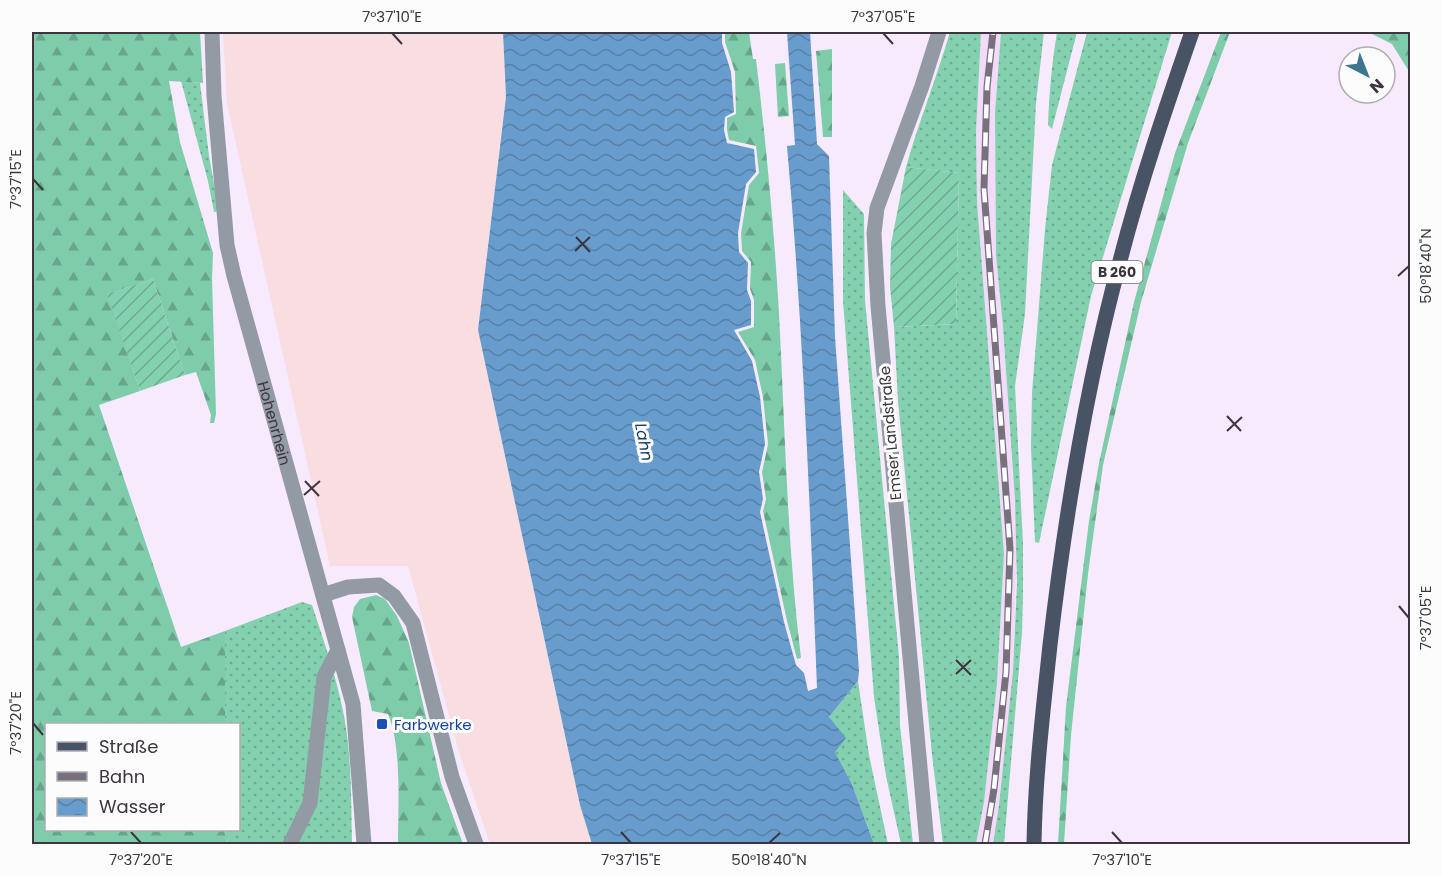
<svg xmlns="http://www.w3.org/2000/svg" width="1442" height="876" font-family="Poppins,sans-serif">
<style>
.industrial{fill:#f8dee1}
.built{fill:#f1dbf9}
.grass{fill:url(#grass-dots)}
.forest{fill:url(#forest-firs)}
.garden{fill:url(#garden-furrows)}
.water{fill:url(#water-waves)}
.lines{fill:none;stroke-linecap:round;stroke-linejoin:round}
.minor{stroke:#929aa4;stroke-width:15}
.major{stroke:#485465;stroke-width:15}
.rail-casing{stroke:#79707d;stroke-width:7}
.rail{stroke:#fcfcfc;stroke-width:4.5;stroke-dasharray:14;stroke-linecap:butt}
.ticks{fill:none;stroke:#3c353f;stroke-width:2}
.transit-dot{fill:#1a4fb4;stroke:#fcfcfc;stroke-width:2}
.labels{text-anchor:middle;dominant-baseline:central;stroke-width:6;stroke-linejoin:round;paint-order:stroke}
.shield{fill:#fcfcfc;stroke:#767178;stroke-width:1.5}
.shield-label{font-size:14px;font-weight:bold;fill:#3c353f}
.street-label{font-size:15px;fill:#3c353f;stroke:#fcfcfc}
.transit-label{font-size:15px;fill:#164399;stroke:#fcfcfc;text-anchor:start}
.water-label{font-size:16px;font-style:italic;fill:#173e60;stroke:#fcfcfc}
.neatline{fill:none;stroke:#3c353f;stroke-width:2}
.ticks-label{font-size:15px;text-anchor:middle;fill:#3c353f}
</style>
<defs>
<pattern id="grass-dots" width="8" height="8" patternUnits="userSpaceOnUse" patternTransform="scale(1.5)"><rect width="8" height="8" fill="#84d1af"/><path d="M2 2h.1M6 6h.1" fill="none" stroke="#6daa90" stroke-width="1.8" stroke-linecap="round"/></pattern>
<pattern id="forest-firs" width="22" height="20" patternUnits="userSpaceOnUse" patternTransform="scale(1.5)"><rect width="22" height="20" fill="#7eccaa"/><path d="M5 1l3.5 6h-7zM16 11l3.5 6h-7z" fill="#68a68c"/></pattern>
<pattern id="garden-furrows" width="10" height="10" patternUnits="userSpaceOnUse" patternTransform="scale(1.5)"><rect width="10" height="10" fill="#84d1af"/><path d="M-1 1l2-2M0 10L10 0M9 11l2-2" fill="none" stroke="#6daa90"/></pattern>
<pattern id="water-waves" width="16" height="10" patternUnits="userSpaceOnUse" patternTransform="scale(1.5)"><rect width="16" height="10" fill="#679ccc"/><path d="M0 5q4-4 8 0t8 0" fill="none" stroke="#5680a7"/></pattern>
</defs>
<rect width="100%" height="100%" fill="#f8eafd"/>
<!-- industrial -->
<path class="industrial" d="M223 32H503L506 97 478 330 580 804 592 844H490L459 752 408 566H330L227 104Z"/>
<!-- built -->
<path class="built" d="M981 32H1001L995 112 996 255 1003 327 1017 544 1013 671 999 805 993 844H976L984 802 997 683 1004 554 977 202 976 132Z"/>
<!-- grass -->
<g class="grass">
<path d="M950 32H981L976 132 977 202 1004 554 997 683 984 802 976 844H943L932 755 898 401 894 327 956 324 959 173 906 167C919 121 937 77 950 32Z"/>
<path d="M1001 32H1044L1036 103 1025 314 1015 386 1023 544V593L1022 633 1004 844H993L999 805 1013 671 1017 583 1015 501 1003 327 996 255 995 112Z"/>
<path d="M1057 32H1077L1052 129 1048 125C1049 93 1052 63 1057 32Z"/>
<path d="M1087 32H1172L1091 296 1039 543 1035 542 1031 447 1032 393 1045 229 1052 165Z"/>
<path d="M181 81 200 83 209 156 219 211 214 212 208 181Z"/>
<path d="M843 190 864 214 865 300 899 657 900 725 913 844H901L886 776 874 697 843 301Z"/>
<path d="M302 602 312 605C324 642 337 678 344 716 352 758 351 802 352 844H227L224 830H238V724H225V631Z"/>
<path d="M858 681 869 755 888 844H874L852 784 835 752 829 717Z"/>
</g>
<!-- forest -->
<g class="forest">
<path d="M32 32H200L203 83 169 81 180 142 213 253 212 279 216 414 214 423H210L211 415 196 372 185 375 153 279 108 294 140 391 99 405 181 647 225 631V724H46V830H224L227 844H32Z"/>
<path d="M725 32H749L753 59H756C766 143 774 228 779 313 785 428 787 544 801 658L797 659 787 621 763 511 766 499 762 472 768 444 763 397 755 360 738 332 754 327V300L750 289 751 262 742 251 741 233 749 185 759 173 756 146 729 140 727 130V118L736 114 735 72 725 42Z"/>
<path d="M1221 32H1230L1188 143 1141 302 1103 465 1088 574 1071 735 1064 844H1058L1066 707 1089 521 1099 463 1134 302 1175 153Z"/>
<path d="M1368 32H1410V73L1392 44Z"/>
<path d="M832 49V137H823L816 51Z"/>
<path d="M785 63 789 116 778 117 775 64Z"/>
<path d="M376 595 385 599 397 616 409 643 441 783 463 844H398C398 808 402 746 388 714L372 711 352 617 354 607 360 599Z"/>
</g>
<!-- garden -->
<g class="garden">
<path d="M906 167 959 173 956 324 894 327 890 287 891 244Z"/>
<path d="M153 279 185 375 140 391 107 294Z"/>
</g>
<!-- water -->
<path class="water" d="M503 32H722V43L731 72 734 112 725 117 724 130 727 143 754 149 756 172 746 184 738 233 739 252 748 263 747 290 751 301V325L734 330 752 361 760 397 765 444 759 472 763 499 760 512 784 622 796 665 804 673 808 691 817 688C810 507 803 326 787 146L795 145 787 32H810L817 144 829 156 835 337 859 671 858 681 829 717 846 738 835 752 852 784 874 844H592L580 805 478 330 506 97Z"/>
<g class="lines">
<!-- minor -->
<g class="minor">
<path id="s1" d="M212 32 214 96 227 245 234 276 353 704 364 844"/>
<path d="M323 595 348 587 379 585 394 596 413 623 452 777 476 844"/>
<path d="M290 844 310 803 324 677 338 650"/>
<path d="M927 844 878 306 874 233 877 208 922 86 939 32"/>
</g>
<!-- major -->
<path class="major" d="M1034 844C1035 778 1043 711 1050 645 1065 517 1086 386 1120 261 1140 183 1166 107 1192 32"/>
<defs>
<path id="rail" d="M985 844 994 789 1006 672 1010 549 984 189 987 87 993 32"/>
</defs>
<!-- rail casing -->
<use href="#rail" class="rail-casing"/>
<!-- rail -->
<use href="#rail" class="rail"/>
</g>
<!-- ticks -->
<path class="ticks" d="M392 33 402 44M883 33 893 44M33 179 43 190M576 237 590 252M575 251 590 237M1398 276 1409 266M1227 416 1241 431M1227 431 1242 417M305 481 319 496M304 495 320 481M1399 606 1409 618M956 660 971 675M956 674 971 660M33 723 43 735M131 832 141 843M621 832 631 843M1112 832 1122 843M769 843 780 833"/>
<!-- markers -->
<rect class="transit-dot" x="376" y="718" width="12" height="12" rx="3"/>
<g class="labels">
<!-- shield labels -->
<rect class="shield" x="1091.5" y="261" width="51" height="22" rx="4.5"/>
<g class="shield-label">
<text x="1117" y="272">B 260</text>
</g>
<!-- street labels -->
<g class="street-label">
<text stroke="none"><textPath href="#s1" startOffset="398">Hohenrhein</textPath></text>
<text transform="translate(890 433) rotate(-95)">Emser Landstraße</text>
</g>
<!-- transit labels -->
<g class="transit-label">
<text x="394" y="724">Farbwerke</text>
</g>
<!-- water labels -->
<g class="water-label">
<text transform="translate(644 442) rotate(79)">Lahn</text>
</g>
</g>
<!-- border -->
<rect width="1442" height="876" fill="none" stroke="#fcfcfc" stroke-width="66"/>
<!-- legend -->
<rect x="45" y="723" width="195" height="108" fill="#fcfcfc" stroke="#afacb0" stroke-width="1.5"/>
<rect x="57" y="742" width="30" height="9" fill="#485465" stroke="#afacb0" stroke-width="1.5"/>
<text x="99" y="753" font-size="18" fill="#3c353f">Straße</text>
<rect x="57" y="772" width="30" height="9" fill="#79707d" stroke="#afacb0" stroke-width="1.5"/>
<text x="99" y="783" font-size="18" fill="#3c353f">Bahn</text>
<rect x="57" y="798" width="30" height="18" fill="url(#water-waves)" stroke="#afacb0" stroke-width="1.5"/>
<text x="99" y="813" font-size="18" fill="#3c353f">Wasser</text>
<!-- north arrow -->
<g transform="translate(1367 75) rotate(138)"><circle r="28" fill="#fcfcfc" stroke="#afacb0" stroke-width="1.5"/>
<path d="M0-4.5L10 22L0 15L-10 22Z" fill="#3d7690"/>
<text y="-9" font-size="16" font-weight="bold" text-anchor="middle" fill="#3c353f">N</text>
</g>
<rect x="33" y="33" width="1376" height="810" class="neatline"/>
<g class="ticks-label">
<text x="392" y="22">7°37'10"E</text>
<text x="883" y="22">7°37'05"E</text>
<text transform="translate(16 179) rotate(-90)" y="5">7°37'15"E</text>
<text transform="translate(1426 266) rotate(-90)" y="5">50°18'40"N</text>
<text transform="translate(1426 618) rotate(-90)" y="5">7°37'05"E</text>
<text transform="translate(16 723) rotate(-90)" y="5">7°37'20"E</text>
<text x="141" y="865">7°37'20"E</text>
<text x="631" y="865">7°37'15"E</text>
<text x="769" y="865">50°18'40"N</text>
<text x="1122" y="865">7°37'10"E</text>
</g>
</svg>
